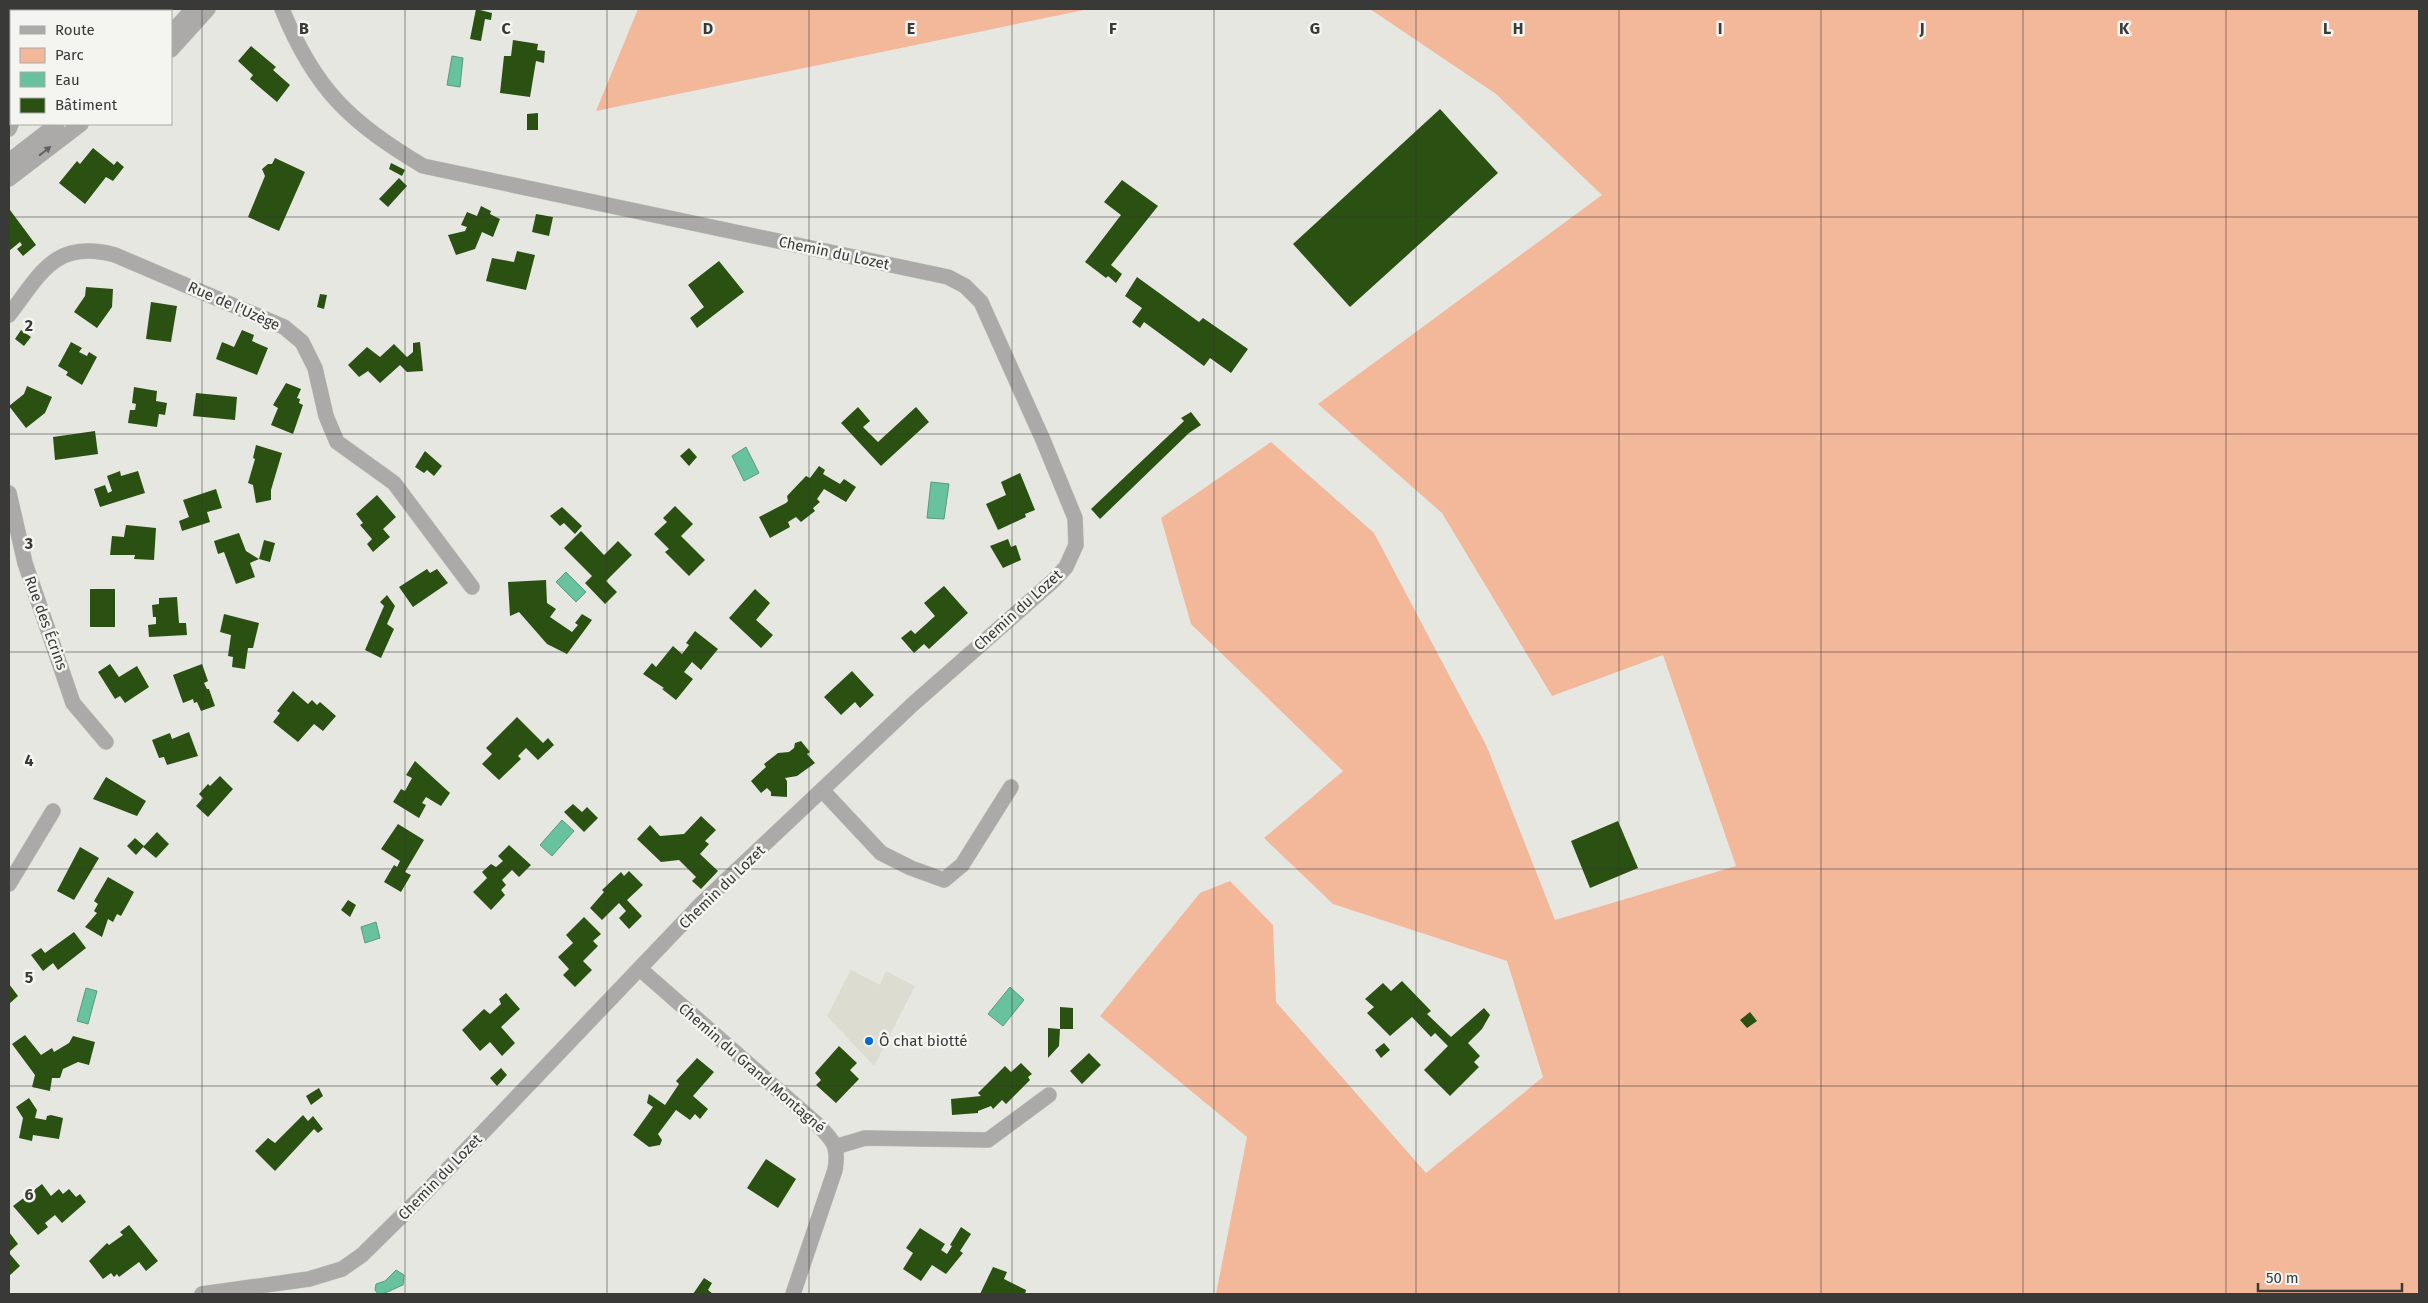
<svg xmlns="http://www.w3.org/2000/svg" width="2428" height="1303" font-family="'Fira Sans',sans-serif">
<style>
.built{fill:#dcdcd0}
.green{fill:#f3b79a}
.water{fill:#69c29e;stroke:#5b997f}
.building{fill:#2a5112}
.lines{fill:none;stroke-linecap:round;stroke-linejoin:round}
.minor-casing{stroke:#c4c4c0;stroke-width:16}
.minor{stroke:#abaaa8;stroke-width:15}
.oneway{fill:#61615f}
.grid{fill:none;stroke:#393937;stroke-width:1;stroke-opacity:0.55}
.poi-dot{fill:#006ad2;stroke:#f4f4f0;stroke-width:2}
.labels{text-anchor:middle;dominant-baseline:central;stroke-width:5;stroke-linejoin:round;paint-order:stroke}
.street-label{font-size:15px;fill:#393937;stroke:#f4f4f0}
.poi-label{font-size:15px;fill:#393937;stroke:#f4f4f0;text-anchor:start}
.grid-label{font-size:16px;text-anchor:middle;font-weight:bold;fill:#393937;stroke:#f4f4f0;stroke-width:5;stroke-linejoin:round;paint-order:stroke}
</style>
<rect width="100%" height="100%" fill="#e7e7e2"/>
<!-- built -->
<path class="built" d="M851 970 880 985 886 971 915 986 874 1066 827 1016Z"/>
<!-- green -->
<g class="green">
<path d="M638 9H1089L596 111Z"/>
<path d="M1370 9H2419V1294H1216L1247 1137 1100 1016 1200 893 1230 881 1273 925 1276 1002 1426 1173 1543 1077 1507 961 1333 904 1264 838 1343 771 1191 624 1161 518 1271 442 1374 533 1487 747 1555 920 1736 866 1663 655 1552 696 1442 513 1318 404 1602 195 1496 94Z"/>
</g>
<!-- water -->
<g class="water">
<path d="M452 56 463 58 460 87 447 85Z"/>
<path d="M746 447 759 473 744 481 732 456Z"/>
<path d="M931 482 949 484 944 519 927 518Z"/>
<path d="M566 572 586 592 576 602 556 582Z"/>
<path d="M562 820 574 831 552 856 540 845Z"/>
<path d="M376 922 380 938 365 943 361 927Z"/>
<path d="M1010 987 1024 1000 1003 1026 988 1014Z"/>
<path d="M86 988 97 991 88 1024 77 1021Z"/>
<path d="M396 1270 404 1275 403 1285C395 1288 386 1294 378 1294L375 1290 376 1284 385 1281Z"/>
</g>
<!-- building -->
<g class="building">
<path d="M22 9H53L52 11H28Z"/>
<path d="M476 9 492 13 491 20 485 19 481 41 470 39Z"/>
<path d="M513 40 538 44 537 50 545 51 544 63 536 61 530 97 500 93 504 56H511Z"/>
<path d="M251 46 276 67 273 70 290 85 277 102 250 79 253 75 238 61Z"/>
<path d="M1440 109 1498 173 1350 307 1293 244Z"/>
<path d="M538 113V130H527V114Z"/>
<path d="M93 148 114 165 117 161 124 167 113 181 106 177 85 204 59 183 77 161 80 164Z"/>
<path d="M275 158 305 172 279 231 248 217 265 176 262 169 268 164H272Z"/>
<path d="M391 163 405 170 402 176 389 169Z"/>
<path d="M399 178 407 186 388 207 379 199Z"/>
<path d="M1122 180 1158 206 1111 265 1122 274 1116 283 1108 276 1106 278 1085 262 1121 215 1104 202Z"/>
<path d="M481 206 491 211 490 214 500 219 493 237 482 232 475 249 456 255 448 235 465 231 467 227 461 225 467 212 477 216Z"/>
<path d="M10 210 36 245 23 256 17 249 22 245 20 242 9 251Z"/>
<path d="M536 214 553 217 549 236 532 232Z"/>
<path d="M517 251 535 255 526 290 486 281 492 258 514 262Z"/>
<path d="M719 261 744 292 697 328 690 318 704 307 688 285Z"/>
<path d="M1137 277 1199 322 1203 318 1248 349 1231 373 1210 358 1204 366 1144 322 1140 328 1132 322 1142 308 1125 296Z"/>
<path d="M86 287 113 289 112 307 97 328 74 312 85 296Z"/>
<path d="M320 294 327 295 324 309 317 307Z"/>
<path d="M151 302 177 306 171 342 146 339Z"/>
<path d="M21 330 31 337 24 346 15 339Z"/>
<path d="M242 330 254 335 252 341 268 348 257 375 216 359 222 342 234 347Z"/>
<path d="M71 342 82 348 79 352 87 356 89 352 97 357 82 385 66 375 68 372 58 366Z"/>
<path d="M420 342 423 371 407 372 400 365 380 383 368 371 359 377 348 365 367 347 380 357 394 344 407 357 413 352V343Z"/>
<path d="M286 383 301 389 297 398 300 399 299 403 303 405 293 434 271 425 278 408 273 405Z"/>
<path d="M27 386 52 397 45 413 26 428 9 406 24 394Z"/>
<path d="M134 387 157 391 156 401 167 403 165 415 159 414 157 427 128 423 130 410H135L136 404 132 403Z"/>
<path d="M196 393 237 397 235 420 193 416Z"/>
<path d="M858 407 870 421 863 427 878 442 916 407 929 422 881 466 841 423Z"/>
<path d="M1191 412 1201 425 1189 433 1100 519 1091 509 1184 421 1181 418Z"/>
<path d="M95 431 98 454 55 460 53 437Z"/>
<path d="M256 445 282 453 271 490V500L256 503 253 485 248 483 255 459 253 458Z"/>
<path d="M689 448 697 457 689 466 680 456Z"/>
<path d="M425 451 442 466 434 476 427 470 424 473 415 467Z"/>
<path d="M819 466 825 470 823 474 840 484 844 479 856 487 846 502 824 489 817 499 820 502 813 508 815 511 801 522 796 517 788 522 790 527 770 538 759 517 786 503 788 501 787 496 806 476 810 478Z"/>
<path d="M120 471 121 476 138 471 145 493 100 507 94 489 105 485 108 493 112 491 107 476Z"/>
<path d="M1020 473 1035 510 1025 514 1026 517 998 530 986 504 1006 495 1001 482Z"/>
<path d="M216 489 222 508 207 512 210 522 182 531 179 521 189 517 183 500Z"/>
<path d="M377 495 396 517 383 529 390 537 373 552 367 544 372 539 360 525 363 523 356 514Z"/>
<path d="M675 506 693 524 681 536 705 560 689 576 665 552 669 549 654 534 667 522 663 518Z"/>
<path d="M562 507 582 526 575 534 564 523 560 526 550 516Z"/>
<path d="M126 525 156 528 154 560 134 559 135 555H110L112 536 124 537Z"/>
<path d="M581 531 604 555 618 541 632 555 606 581 617 592 605 604 585 583 592 576 564 548Z"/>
<path d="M239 533 246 551 259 559 250 563 255 577 236 584 224 552 218 554 214 541Z"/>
<path d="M1008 539 1011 547 1016 545 1021 560 1003 568 990 546Z"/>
<path d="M264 540 275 543 270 562 259 559Z"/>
<path d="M427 569 430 573 437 569 448 583 413 607 399 587Z"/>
<path d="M546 580 547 603 556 609 550 617 572 632 578 625 575 623 582 614 592 620 567 654 547 644 519 612 510 616 508 582Z"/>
<path d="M944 586 968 613 929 649 924 644 914 653 901 638 911 630 915 634 935 616 924 603Z"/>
<rect x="90" y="589" width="25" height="38"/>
<path d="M755 589 770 603 756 620 773 635 761 648 729 618Z"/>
<path d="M387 595 395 606 387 624 394 629 381 658 365 650 384 606 380 602Z"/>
<path d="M177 597 179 623H186L187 635 149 637 148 625 156 624V617H153L152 605 159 604V598Z"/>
<path d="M224 614 259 623 253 648H248L245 669 232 667 233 657 228 656 231 635 220 632Z"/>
<path d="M695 631 718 649 701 670 692 662 684 672 693 679 676 700 662 689 664 688 643 674 652 663 656 667 673 646 682 654 689 645 686 643Z"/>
<path d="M110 664 119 677 137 666 149 687 125 703 120 696 115 699 98 672Z"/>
<path d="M202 664 208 681 204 683 207 689H209L215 706 201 711 197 702 194 703 193 699 183 703 173 675Z"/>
<path d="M852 671 874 695 860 708 855 702 841 715 824 697Z"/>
<path d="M293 691 308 704 312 700 317 705 320 702 336 716 323 731 314 724 298 742 273 722 280 713 277 711Z"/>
<path d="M517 717 543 743 548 738 554 745 538 760 526 748 518 756 521 759 499 780 482 764 492 754 486 748Z"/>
<path d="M189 732 198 756 167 765 164 757 159 758 152 740 170 733 172 739Z"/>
<path d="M801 741 810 752 807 754 815 763 797 776 785 778 787 781V797L771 796V792L767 788 761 793 751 781 766 767 764 764 778 753 789 752 794 748 795 743Z"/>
<path d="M415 761 450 793 441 806 426 797 422 803 426 805 419 818 393 802 401 789 405 791 412 778 406 775Z"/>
<path d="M220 776 233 789 208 817 196 806 203 798 199 794 208 784 210 786Z"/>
<path d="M106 777 146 801 137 816 93 799Z"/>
<path d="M573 804 582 812 587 807 598 818 584 832 564 812Z"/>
<path d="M701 816 716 830 705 841 709 844 700 854 718 871 701 889 692 881 696 877 679 860 661 862 637 839 650 825 660 836 684 834Z"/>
<path d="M1618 821 1638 868 1590 888 1571 841Z"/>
<path d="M398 824 424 840 405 872 411 875 401 892 384 882 394 865 397 867 400 861 381 849Z"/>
<path d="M157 832 169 844 156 858 143 847Z"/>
<path d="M135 838 144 846 136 855 127 846Z"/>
<path d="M509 845 531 865 519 877 512 870 502 880 506 885 501 890 505 895 491 910 473 892 487 878 482 872 491 864 496 867 503 861 498 856Z"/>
<path d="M80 847 99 858 74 900 57 891Z"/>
<path d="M629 871 643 885 627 900 642 916 629 929 619 918 626 911 619 903 602 920 590 908 604 892 602 890 621 872 624 876Z"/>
<path d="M108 877 134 892 121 916 117 914 113 922 108 919 102 937 85 927 97 913 94 911 98 904 94 901Z"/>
<path d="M348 900 356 905 350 917 341 910Z"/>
<path d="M584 917 601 934 593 941 598 946 583 961 592 970 575 987 563 975 569 969 558 957 573 943 566 935Z"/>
<path d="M74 932 86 948 58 970 53 963 43 971 31 955 41 948 45 953Z"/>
<path d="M1402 981 1431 1011 1427 1014 1451 1037 1484 1008 1490 1015 1482 1029 1468 1043 1480 1056 1474 1062 1479 1067 1450 1096 1424 1070 1448 1046 1435 1033 1431 1037 1412 1017 1390 1036 1367 1013 1374 1007 1365 999 1383 983 1391 991Z"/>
<path d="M9 984 18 996 9 1004Z"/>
<path d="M506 993 520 1009 501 1027 515 1043 502 1056 490 1042 480 1051 462 1030 484 1009 490 1014 501 1004 499 999Z"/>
<path d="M1060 1007 1073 1008V1029H1060L1059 1046 1048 1058V1028L1060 1029Z"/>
<path d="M1750 1012 1757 1021 1747 1028 1740 1020Z"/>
<path d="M25 1035 41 1055 52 1048 54 1052 69 1043 73 1036 95 1042 89 1065 78 1062 63 1069 60 1078H52L50 1091 32 1087 35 1075 12 1044Z"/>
<path d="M1384 1043 1390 1050 1381 1058 1375 1050Z"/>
<path d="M839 1046 857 1063 850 1070 859 1079 836 1103 816 1085 821 1080 815 1073Z"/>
<path d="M1089 1053 1101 1065 1082 1084 1070 1071Z"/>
<path d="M697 1058 714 1072 693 1096 708 1109 700 1119 695 1114 690 1120 676 1110 658 1134 662 1140 660 1145 649 1147 633 1135 653 1107 647 1103 649 1094 665 1105 679 1084 676 1081Z"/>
<path d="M1021 1063 1032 1074 1028 1077 1030 1080 1006 1104 1002 1100 993 1109 991 1106 978 1111V1113L952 1115 951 1099 981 1096 978 1093 1005 1066 1011 1072Z"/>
<path d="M501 1068 507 1075 497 1086 490 1078Z"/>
<path d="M319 1088 323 1096 311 1105 306 1096Z"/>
<path d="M29 1098 37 1110 35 1118 46 1120 47 1116 51 1115 63 1118 59 1139 33 1135 32 1141 19 1138 23 1118 16 1107Z"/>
<path d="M303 1115 308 1121 313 1116 323 1129 318 1133 314 1129 275 1171 255 1151 268 1138 275 1143Z"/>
<path d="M766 1159 796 1179 778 1208 747 1188Z"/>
<path d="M42 1184 51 1196 59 1189 63 1194 69 1189 76 1197 80 1194 86 1202 62 1223 55 1215 45 1223 48 1227 38 1235 13 1206Z"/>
<path d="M129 1225 158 1261 146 1271 139 1262 119 1277 117 1274 114 1277 111 1273 103 1279 89 1261 107 1243 109 1245 123 1235 120 1232Z"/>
<path d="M961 1227 971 1234 960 1251 963 1253 946 1274 932 1265 921 1281 903 1269 913 1253 906 1248 920 1228 945 1244 941 1250 947 1254 952 1246 950 1245Z"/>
<path d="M9 1232 18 1244 9 1252Z"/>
<path d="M9 1253 20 1266 9 1276Z"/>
<path d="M993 1267 1007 1272 1004 1279 1026 1290 1025 1294H980Z"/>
<path d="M704 1278 712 1283 708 1290 713 1294H693Z"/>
</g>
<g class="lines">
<defs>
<g id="minor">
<path d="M171 33 193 9"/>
<path d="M171 50 208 9"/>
<path d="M9 129 11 124"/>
<path d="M9 161 57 124"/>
<path d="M9 179 81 124"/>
<path d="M9 315C41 273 55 239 115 255L284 327 302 342 315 368 326 416 337 442 394 483 472 587"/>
<path d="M9 493 25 563 73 703 106 742"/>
<path d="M822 790 881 853 911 868 944 880 962 865 1011 787"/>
<path d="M9 884 53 811"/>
<path d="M640 969 818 1125C834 1141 839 1147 835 1170L793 1294"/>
<path d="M835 1147 865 1138 988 1140 1049 1095"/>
<path d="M202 1294 309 1279 342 1269 362 1255 425 1193 702 903 913 704 1053 581 1066 567 1076 545 1075 518 1043 440 981 302 965 286 948 277 423 166C350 122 315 90 282 9"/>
</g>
</defs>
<!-- minor casing -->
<use href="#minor" class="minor-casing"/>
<!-- minor -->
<use href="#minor" class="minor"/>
</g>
<!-- one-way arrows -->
<defs><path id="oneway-solid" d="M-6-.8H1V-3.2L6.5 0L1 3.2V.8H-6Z" transform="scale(1.25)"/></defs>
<use class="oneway" href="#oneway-solid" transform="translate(45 151) rotate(-38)"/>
<!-- grid -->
<path class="grid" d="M202 9V1294M405 9V1294M607 9V1294M809 9V1294M1012 9V1294M1214 9V1294M1416 9V1294M1619 9V1294M1821 9V1294M2023 9V1294M2226 9V1294M9 217H2419M9 434H2419M9 652H2419M9 869H2419M9 1086H2419"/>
<!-- markers -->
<circle class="poi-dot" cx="869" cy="1041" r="5"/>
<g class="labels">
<!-- street labels -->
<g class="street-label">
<text transform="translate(834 253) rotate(12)">Chemin du Lozet</text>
<text transform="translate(234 306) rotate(24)">Rue de l'Uzège</text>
<text transform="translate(1018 610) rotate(-42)">Chemin du Lozet</text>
<text transform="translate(46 623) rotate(70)">Rue des Écrins</text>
<text transform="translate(722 887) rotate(-44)">Chemin du Lozet</text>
<text transform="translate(752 1068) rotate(41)">Chemin du Grand Montagné</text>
<text transform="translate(440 1177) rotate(-46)">Chemin du Lozet</text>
</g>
<!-- poi labels -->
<g class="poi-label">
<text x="879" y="1041">Ô chat biotté</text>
</g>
</g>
<g class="grid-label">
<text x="304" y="34">B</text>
<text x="506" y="34">C</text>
<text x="708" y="34">D</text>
<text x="911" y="34">E</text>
<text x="1113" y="34">F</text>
<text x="1315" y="34">G</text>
<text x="1518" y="34">H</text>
<text x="1720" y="34">I</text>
<text x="1922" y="34">J</text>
<text x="2124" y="34">K</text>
<text x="2327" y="34">L</text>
<text x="29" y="331">2</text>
<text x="29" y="549">3</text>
<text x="29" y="766">4</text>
<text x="29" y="983">5</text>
<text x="29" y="1200">6</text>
</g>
<!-- border -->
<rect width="2428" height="1303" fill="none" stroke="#393937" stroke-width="20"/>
<!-- legend -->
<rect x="10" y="10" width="162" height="115" fill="#f4f4f0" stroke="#a9a9a6"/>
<rect x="20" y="26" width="25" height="8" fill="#abaaa8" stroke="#a9a9a6"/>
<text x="55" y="35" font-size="15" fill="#393937">Route</text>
<rect x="20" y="48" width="25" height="15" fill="#f3b79a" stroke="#a9a9a6"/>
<text x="55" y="60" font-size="15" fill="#393937">Parc</text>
<rect x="20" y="72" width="25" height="15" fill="#69c29e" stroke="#a9a9a6"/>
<text x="55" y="85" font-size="15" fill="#393937">Eau</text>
<rect x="20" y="98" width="25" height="15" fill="#2a5112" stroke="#a9a9a6"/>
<text x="55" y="110" font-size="15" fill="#393937">Bâtiment</text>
<!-- scale -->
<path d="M2258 1283v8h144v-8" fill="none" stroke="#393937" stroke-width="2.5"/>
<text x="2266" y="1283" font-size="15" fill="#393937" stroke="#f4f4f0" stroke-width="4" paint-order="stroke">50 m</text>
</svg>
